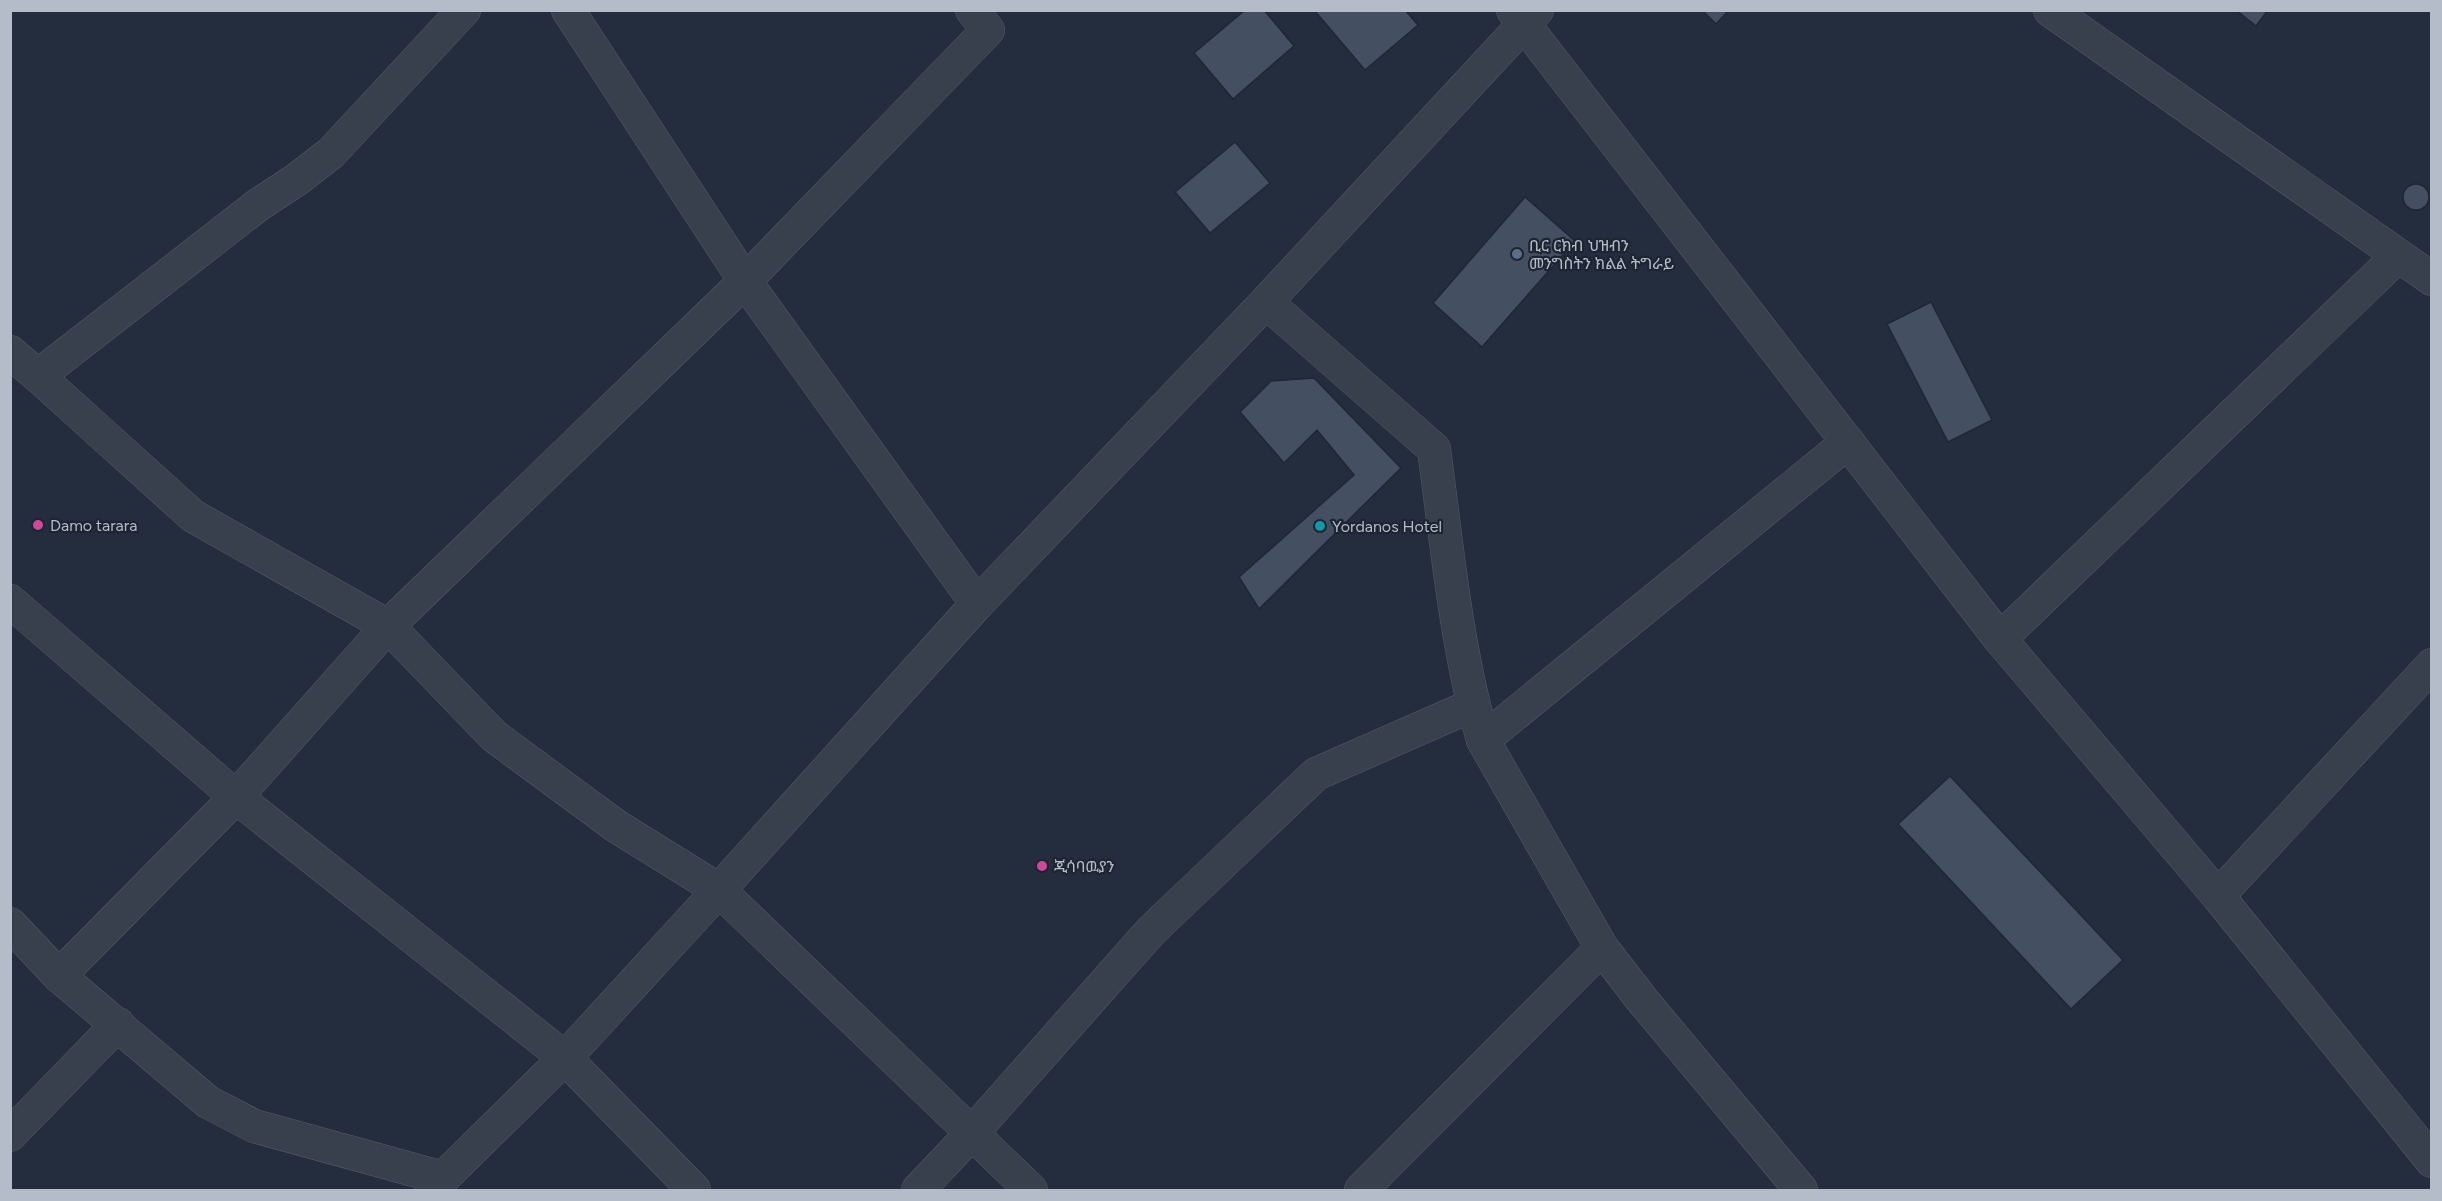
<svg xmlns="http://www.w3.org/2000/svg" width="2442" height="1201" font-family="Figtree,'Noto Sans Ethiopic',sans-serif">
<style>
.building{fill:#454f62;stroke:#1f2735;stroke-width:1.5}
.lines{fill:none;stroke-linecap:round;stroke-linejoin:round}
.minor-casing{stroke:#535b69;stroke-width:34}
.tertiary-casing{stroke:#535b69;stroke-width:34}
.minor{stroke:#38404e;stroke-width:33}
.tertiary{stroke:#38404e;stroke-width:33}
.service-dot{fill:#5c6f8a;stroke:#1d2533;stroke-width:2}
.hotel-dot{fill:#d1479c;stroke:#1d2533;stroke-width:2}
.culture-dot{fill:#0f9aa8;stroke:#1d2533;stroke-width:2}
.labels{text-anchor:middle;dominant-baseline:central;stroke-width:4.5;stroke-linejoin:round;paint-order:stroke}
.poi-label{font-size:16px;fill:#b4bbc9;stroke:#1d2533;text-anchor:start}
</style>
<rect width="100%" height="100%" fill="#242d3e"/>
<!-- building -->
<g class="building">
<path d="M1245 10H1264L1294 46 1233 99 1194 53Z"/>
<path d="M1314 10H1405L1418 25 1365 70Z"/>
<path d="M1702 10H1729L1716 24Z"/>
<path d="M2236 10H2268L2256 26Z"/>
<path d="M1235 142 1270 183 1210 233 1175 192Z"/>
<circle cx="2416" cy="197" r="13"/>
<path d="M1525 197 1575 241 1482 347 1433 303Z"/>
<path d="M1931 302 1992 420 1948 442 1887 324Z"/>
<path d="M1314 378 1401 468 1259 609 1239 577 1354 475 1317 430 1284 463 1240 412 1271 381Z"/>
<path d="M1950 776 2123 960 2071 1009 1898 824Z"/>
</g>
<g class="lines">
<defs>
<g id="minor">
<path d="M568 10 745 281 977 604"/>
<path d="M1513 10 2000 639 2218 896 2432 1161"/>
<path d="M2050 10 2432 279"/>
<path d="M1266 302 1434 449C1447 546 1456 646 1483 740L1602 948 1643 1001 1801 1190"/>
<path d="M10 352 38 376 258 205 296 180 331 153 464 10"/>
<path d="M38 376 193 516 388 626 494 736 616 826 719 890 1031 1190"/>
<path d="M10 601 236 797 565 1058 694 1190"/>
<path d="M2000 639 2398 256"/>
<path d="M1483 740 1848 442"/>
<path d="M2218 896 2432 665"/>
<path d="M10 924 59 976 208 1102 254 1126 443 1178"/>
<path d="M59 976 236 797 388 626 745 281 988 30 972 10"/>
<path d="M10 1135 118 1024"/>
<path d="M918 1190 972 1133 1151 931 1316 774 1473 705"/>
<path d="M1361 1190 1602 948"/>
</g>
<path id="tertiary" d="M431 1190 565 1058 719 890 977 604 1266 302 1537 10"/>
</defs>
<!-- minor casing -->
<use href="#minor" class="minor-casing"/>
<!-- tertiary casing -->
<use href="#tertiary" class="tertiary-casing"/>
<!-- minor -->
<use href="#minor" class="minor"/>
<!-- tertiary -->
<use href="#tertiary" class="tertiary"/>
</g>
<!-- markers -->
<circle class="service-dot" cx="1517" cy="254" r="6"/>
<g class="hotel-dot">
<circle cx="38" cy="525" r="6"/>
<circle cx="1042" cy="866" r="6"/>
</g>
<circle class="culture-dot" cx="1320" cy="526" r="6"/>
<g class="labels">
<!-- poi labels -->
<g class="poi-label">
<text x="1529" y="245">ቢር ርክብ ህዝብን<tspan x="1529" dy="18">መንግስትን ክልል ትግራይ</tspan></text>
<text x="50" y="525">Damo tarara</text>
<text x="1332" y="526">Yordanos Hotel</text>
<text x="1054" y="866">ጂሳባዉያን</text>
</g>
</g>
<!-- border -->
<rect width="2442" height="1201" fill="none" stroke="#b4bbc9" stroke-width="24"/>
</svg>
